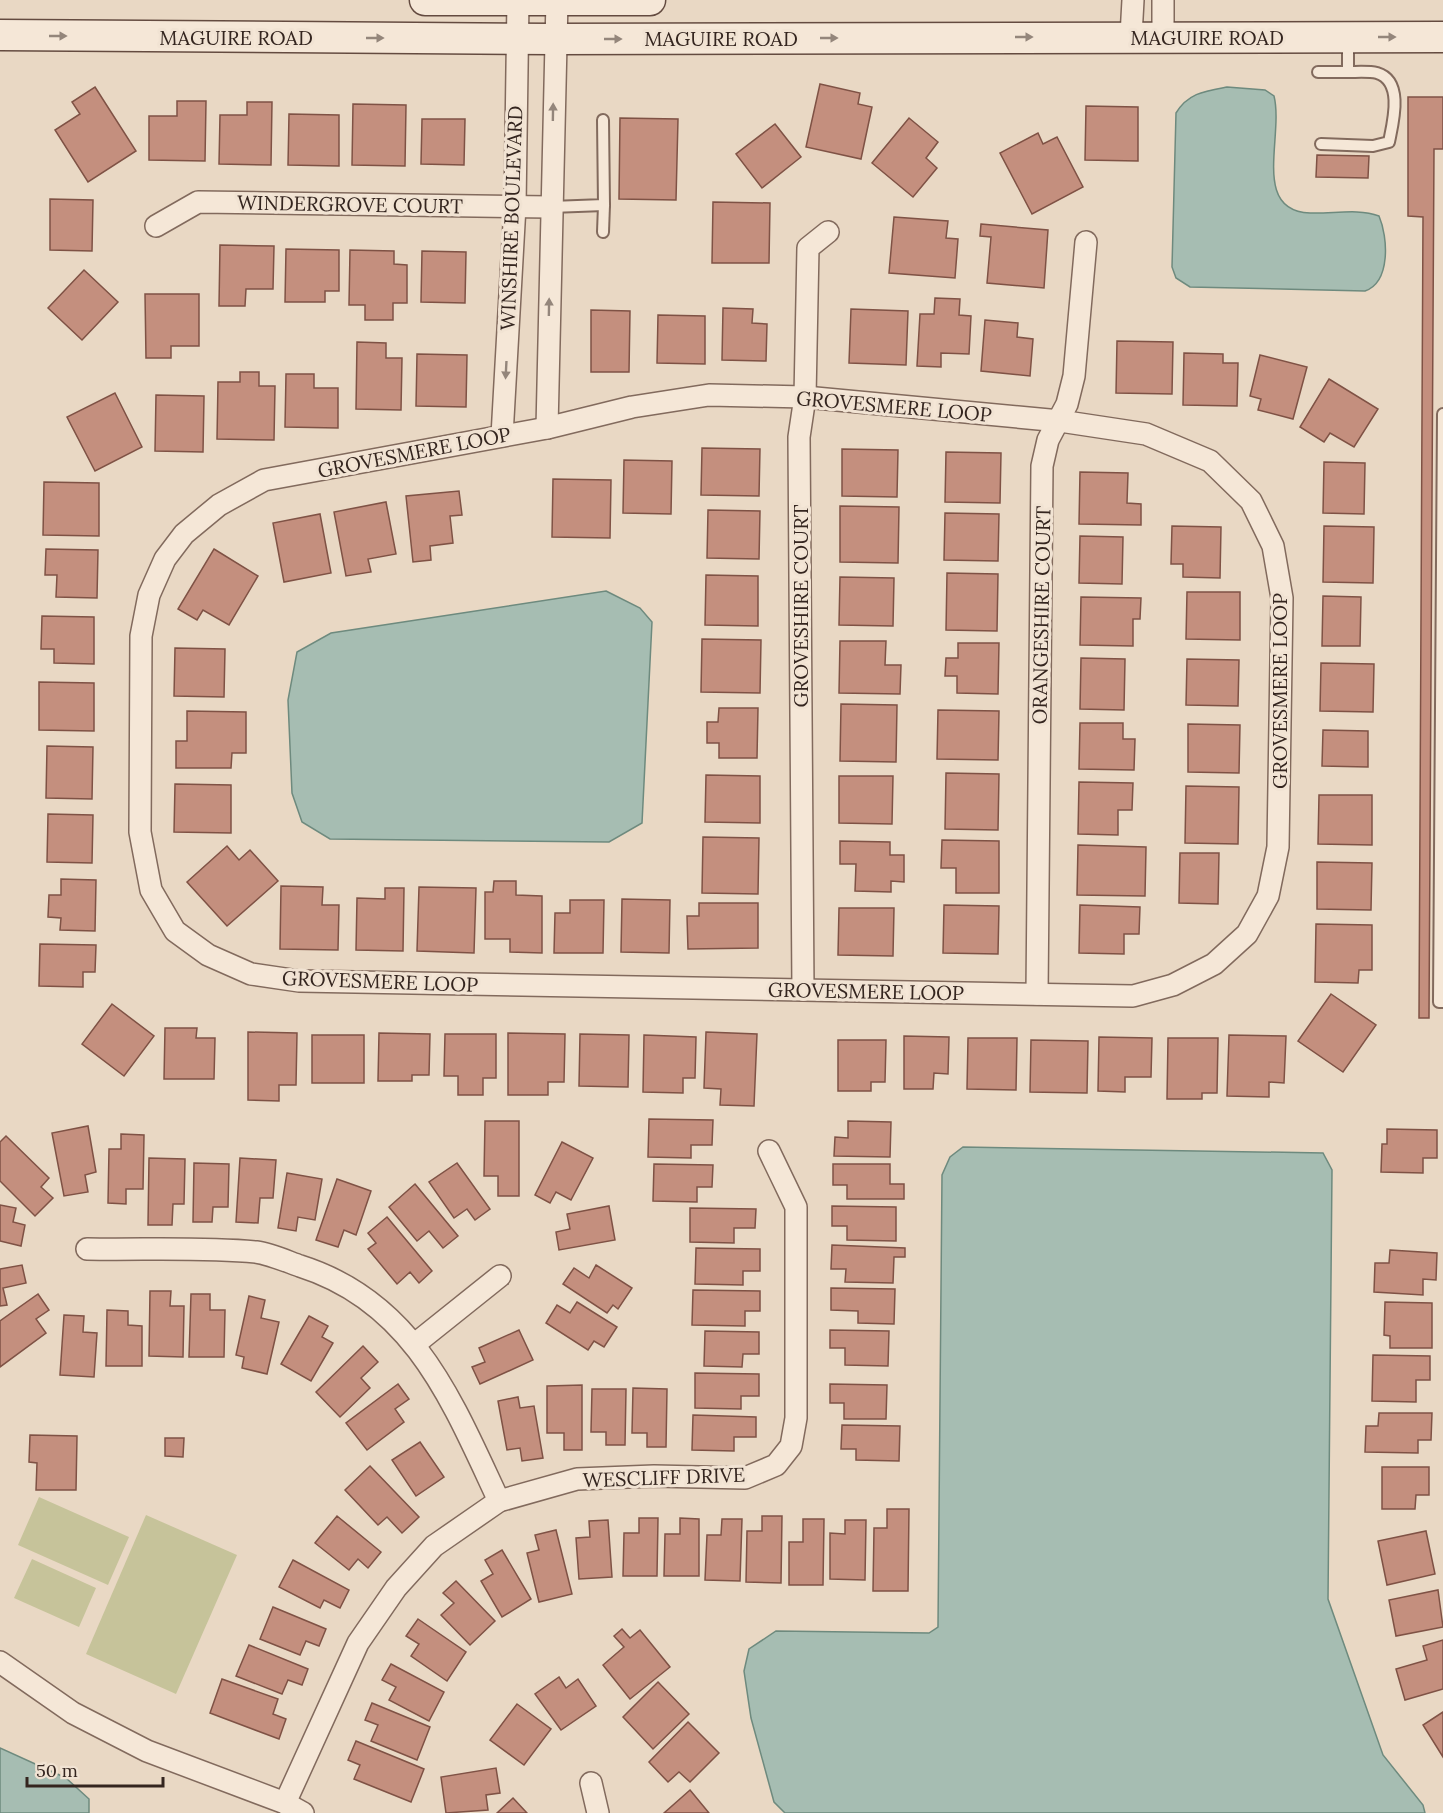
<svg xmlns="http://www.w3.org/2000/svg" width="1443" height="1813" font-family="Lora,serif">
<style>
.green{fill:#c6c39a}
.water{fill:#a6bdb2;stroke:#6e8a7e;stroke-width:1.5}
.building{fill:#c48f7e;stroke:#7f5245;stroke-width:1.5}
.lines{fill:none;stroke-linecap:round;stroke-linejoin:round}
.lane-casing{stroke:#826a5d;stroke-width:14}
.street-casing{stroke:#826a5d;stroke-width:24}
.secondary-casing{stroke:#644b40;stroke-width:33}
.lane{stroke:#f5e7d7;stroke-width:10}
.street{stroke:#f5e7d7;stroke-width:21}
.secondary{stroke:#f5e7d7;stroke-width:30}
.oneway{fill:#94867b}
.labels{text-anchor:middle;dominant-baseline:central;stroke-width:6;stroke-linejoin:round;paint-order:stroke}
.street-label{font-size:20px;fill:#34251f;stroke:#f1e3d3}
</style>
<rect width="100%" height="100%" fill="#e9d8c4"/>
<!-- green -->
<g class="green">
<path d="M39 1497 129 1537 108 1585 18 1545Z"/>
<path d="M146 1515 237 1555 176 1694 86 1654Z"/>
<path d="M32 1559 96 1588 79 1627 14 1598Z"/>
</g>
<!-- water -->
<g class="water">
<path d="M1227 87 1265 90 1274 96C1284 136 1251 211 1310 213 1333 214 1358 208 1379 216 1388 237 1391 282 1365 291L1190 287 1176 278 1172 267 1176 113C1188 93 1205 91 1227 87Z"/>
<path d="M606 591 640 608 652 622 642 823 609 842 330 839 302 822 292 793 288 700 297 652 331 633Z"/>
<path d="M963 1147 1323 1153 1332 1170 1328 1599 1383 1755 1423 1805 1425 1813H785L774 1802 751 1718 744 1671 749 1649 776 1631 929 1633 938 1627 942 1175 950 1157Z"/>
<path d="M0 1748 66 1778 89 1799V1813H0Z"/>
</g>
<!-- building -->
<g class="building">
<path d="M820 84 860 93 858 104 872 107 861 159 806 147Z"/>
<path d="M95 87 136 151 88 182 55 130 80 114 72 102Z"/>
<path d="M1408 97H1443V149H1434L1429 1018H1419L1423 217 1408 216Z"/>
<path d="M177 101H206L205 161 149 160V116H177Z"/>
<path d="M247 102H272L271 165 219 164 220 115H247Z"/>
<path d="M353 104 406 105 405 166 352 165Z"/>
<path d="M1086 106 1138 107V161L1085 160Z"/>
<path d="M289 114 339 115V166L288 165Z"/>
<path d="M620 118 678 119 676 200 619 199Z"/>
<path d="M909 118 938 142 926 158 937 168 913 197 872 163Z"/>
<path d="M422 119H465L464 165 421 164Z"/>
<path d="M775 124 801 157 762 188 736 154Z"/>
<path d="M1038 133 1043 144 1057 137 1083 187 1032 214 1000 153Z"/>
<path d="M1317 155 1369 156 1368 178 1316 177Z"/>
<path d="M50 199 93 200 92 251 50 250Z"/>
<path d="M713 202 770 203 769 263H712Z"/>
<path d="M894 217 948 221 946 238 958 239 955 278 889 273Z"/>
<path d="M981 224 1048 230 1044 288 987 283 991 237 980 236Z"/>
<path d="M220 245 274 246 273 289H246L245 306H219Z"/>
<path d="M286 249 339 250V291H325V302H285Z"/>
<path d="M350 250 394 251V264L407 265V303H393V320H365V305H349Z"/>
<path d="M422 251 466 252 465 303 421 302Z"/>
<path d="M84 270 118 302 82 340 48 308Z"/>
<path d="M145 294H199V346H171V358H146Z"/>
<path d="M935 298 960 299 959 315 971 316 969 354 941 353V367L917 366 920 314H934Z"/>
<path d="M723 308 753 309 752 323 767 324 766 361 722 360Z"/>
<path d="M851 309 908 311 906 365 849 363Z"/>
<path d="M591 310 630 311 629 372H591Z"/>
<path d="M658 315 705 316V364L657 363Z"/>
<path d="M985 320 1018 323 1017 337 1033 339 1030 376 981 371Z"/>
<path d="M1117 341 1173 342 1172 394 1116 393Z"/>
<path d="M357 342 386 343V358H402L401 410 356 409Z"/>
<path d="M1184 353 1223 354V363H1238L1237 406 1183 405Z"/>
<path d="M417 354 467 355 466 407 416 406Z"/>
<path d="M1260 355 1307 367 1293 419 1258 410 1261 399 1250 396Z"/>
<path d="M240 372H259V386H275L274 440 217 439 218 382H240Z"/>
<path d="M286 374H314V388H338V428L285 427Z"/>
<path d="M1329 379 1378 409 1354 447 1330 433 1324 442 1300 427Z"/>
<path d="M115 393 142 447 95 471 67 417Z"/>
<path d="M156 395 204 396 203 452 155 451Z"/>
<path d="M702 448 760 449 759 496 701 495Z"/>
<path d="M842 449 898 450 897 497 842 496Z"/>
<path d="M946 452 1001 453 1000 503 945 502Z"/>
<path d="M624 460 672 461 671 514 623 513Z"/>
<path d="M1324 462 1365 463 1364 514 1323 513Z"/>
<path d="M1080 472 1128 473 1127 503 1141 504V525L1079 524Z"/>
<path d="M553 479 611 480 610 538 552 537Z"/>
<path d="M44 482 99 483V536L43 535Z"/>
<path d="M459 491 462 515 450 516 453 543 430 546 431 560 413 562 406 496Z"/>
<path d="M386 502 396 554 368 559 371 572 346 576 334 512Z"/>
<path d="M840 506 899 507 898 563 840 562Z"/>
<path d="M708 510 760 511 759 559 707 558Z"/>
<path d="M945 513 999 514 998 561 944 560Z"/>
<path d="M320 514 331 573 284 582 273 523Z"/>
<path d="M1172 526 1221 527 1220 578 1183 577V564H1171Z"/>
<path d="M1324 526 1374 527 1373 583 1323 582Z"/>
<path d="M1080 536 1123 537 1122 584 1079 583Z"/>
<path d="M46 549 98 550 97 598 56 597 57 575H45Z"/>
<path d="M214 549 258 576 229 625 203 610 197 620 178 609Z"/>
<path d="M947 573 998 574 997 631 946 630Z"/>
<path d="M706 575 758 576V626L705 625Z"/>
<path d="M840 577 894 578 893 626 839 625Z"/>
<path d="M1187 592H1240V640L1186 639Z"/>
<path d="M1323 596 1361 597 1360 646H1322Z"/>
<path d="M1081 597 1141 598 1140 619H1133V646L1080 645Z"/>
<path d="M42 616 94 617V664L54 663V649H41Z"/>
<path d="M702 639 761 640 760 693 701 692Z"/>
<path d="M840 641H886L885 665H901L900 694 839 693Z"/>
<path d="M958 643H999L998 694 957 693V676H945L946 658H958Z"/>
<path d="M175 648 225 649 224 697 174 696Z"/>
<path d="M1081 658 1125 659 1124 710 1080 709Z"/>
<path d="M1187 659 1239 660 1238 706 1186 705Z"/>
<path d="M1321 663 1374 664 1373 712 1320 711Z"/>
<path d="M39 682 94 683V731L39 730Z"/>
<path d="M841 704 897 705 896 762 840 761Z"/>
<path d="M719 708H758L757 758H719V743H707V722H718Z"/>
<path d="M938 710 999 711 998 760 937 759Z"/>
<path d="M187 711 246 712V753H232L231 768H176V741H187Z"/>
<path d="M1080 723H1123V739H1135L1134 770 1079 769Z"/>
<path d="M1188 724 1240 725 1239 773 1188 772Z"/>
<path d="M1323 730 1368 731V767L1322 766Z"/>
<path d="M47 746 93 747 92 799 46 798Z"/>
<path d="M946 773 999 774 998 830 945 829Z"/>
<path d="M706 775 760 776V823L705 822Z"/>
<path d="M839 776H893L892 824 839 823Z"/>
<path d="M1079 782 1133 783 1132 810H1118V835L1078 834Z"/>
<path d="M175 784 231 785V833L174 832Z"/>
<path d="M1186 786 1239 787 1238 844 1185 843Z"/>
<path d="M1319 795H1372V845L1318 844Z"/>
<path d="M48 814 93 815 92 863 47 862Z"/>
<path d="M703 837 759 838 758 894 702 893Z"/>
<path d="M942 840 999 841V893H956V868H941Z"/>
<path d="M840 841 890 842V855H904V882L891 881V892L855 891 856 864H840Z"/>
<path d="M1078 845 1146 847 1145 896 1077 895Z"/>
<path d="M227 846 239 860 250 850 278 881 227 926 187 882Z"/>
<path d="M1180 853H1219L1218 904 1179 903Z"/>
<path d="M1317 862 1372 863 1371 910 1317 909Z"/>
<path d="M61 879 96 880 95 931 60 930 61 918 48 917 49 895H61Z"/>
<path d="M494 881H516V895L542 896V953L510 952V939H485V892H493Z"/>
<path d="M281 886 323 887 322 905H339L338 950 280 949Z"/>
<path d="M419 887 476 888 474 953 417 951Z"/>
<path d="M385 888H404L403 951 356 950 357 898 385 899Z"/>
<path d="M622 899 670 900 669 953 621 952Z"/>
<path d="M570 900H604L603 953H554L555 913H570Z"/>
<path d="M699 903H758V948L688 949 687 916H699Z"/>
<path d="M944 905 999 906 998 954 943 953Z"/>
<path d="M1080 905 1140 907 1139 934H1124V954L1079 953Z"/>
<path d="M839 908H894L893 956 838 955Z"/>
<path d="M1316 924 1372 925V970H1359L1358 983 1315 982Z"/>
<path d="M40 944 96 945 95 972H83V987L39 986Z"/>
<path d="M1331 994 1376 1025 1343 1072 1298 1041Z"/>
<path d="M112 1004 154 1036 124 1076 82 1044Z"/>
<path d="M165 1028H197L196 1038H215L214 1079H164Z"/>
<path d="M248 1032 297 1033 296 1085H279V1101L248 1100Z"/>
<path d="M706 1032 757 1034 754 1106 720 1105 721 1089 704 1088Z"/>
<path d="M379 1033 430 1034 429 1075H412V1081H378Z"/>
<path d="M508 1033 565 1034 564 1082H548V1095H508Z"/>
<path d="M445 1034H496V1078H483V1095H458V1076H444Z"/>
<path d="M580 1034 629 1035 628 1087 579 1086Z"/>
<rect x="312" y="1035" width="52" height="48"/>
<path d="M644 1035 696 1037 695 1078H683V1093L643 1092Z"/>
<path d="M1229 1035 1286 1036 1284 1083 1269 1082V1097L1227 1096Z"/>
<path d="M904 1036 949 1037 948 1074 934 1073 933 1089H904Z"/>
<path d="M1099 1037 1152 1038 1151 1077H1125V1092L1098 1091Z"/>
<path d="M968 1038H1017L1016 1090 967 1089Z"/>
<path d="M1168 1038H1218L1217 1093H1202V1099H1167Z"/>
<path d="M838 1040H886L885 1082H871V1091H838Z"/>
<path d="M1031 1040 1088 1041 1087 1093 1030 1092Z"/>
<path d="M649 1119 713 1120 712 1145H691V1158L648 1157Z"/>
<path d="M485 1121H519V1196H498V1176H484Z"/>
<path d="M848 1121 891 1122 890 1157 834 1156 835 1137 848 1138Z"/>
<path d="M88 1126 96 1172 85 1175 88 1192 64 1196 52 1133Z"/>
<path d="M1387 1129 1437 1130V1158H1423V1173L1381 1172 1382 1144H1387Z"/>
<path d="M121 1134 144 1135 143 1189H126V1204L108 1203 109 1149H121Z"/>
<path d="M6 1136 49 1178 41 1187 53 1198 35 1216 0 1181V1142Z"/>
<path d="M562 1142 593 1158 571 1200 556 1192 550 1203 535 1195Z"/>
<path d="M149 1158 185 1159 184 1204H173L172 1225H148Z"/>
<path d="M240 1158 276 1160 273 1198H260L258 1223 236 1222Z"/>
<path d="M194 1163 229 1164 228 1207H213L212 1222H193Z"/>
<path d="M457 1163 490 1209 475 1220 467 1209 454 1218 429 1182Z"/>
<path d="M654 1164 713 1165 712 1187H697V1202L653 1201Z"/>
<path d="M833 1164H890V1184H904V1199H847V1185H833Z"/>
<path d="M287 1173 322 1179 315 1220 298 1217 296 1231 278 1228Z"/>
<path d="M337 1179 371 1191 356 1235 344 1230 338 1247 316 1240Z"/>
<path d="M415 1184 458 1236 443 1248 429 1231 417 1241 389 1207Z"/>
<path d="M0 1205 16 1208 13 1222 25 1225 21 1246 0 1241Z"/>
<path d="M609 1206 615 1240 559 1250 556 1232 570 1229 567 1214Z"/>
<path d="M832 1206 896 1207V1241L847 1240V1226H832Z"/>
<path d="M690 1208 756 1209 755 1228H734V1243L690 1242Z"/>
<path d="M387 1217 432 1271 419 1283 410 1272 397 1284 368 1249 376 1243 368 1233Z"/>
<path d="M832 1245 905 1248V1257H894L893 1283 845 1282 846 1269H831Z"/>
<path d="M696 1248 760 1249V1271H743V1285L695 1284Z"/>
<path d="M1390 1250 1437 1253 1436 1280 1423 1279V1295L1374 1292 1375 1263H1389Z"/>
<path d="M22 1265 26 1283 3 1288 7 1305 0 1306V1269Z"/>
<path d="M596 1265 632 1288 618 1309 613 1305 607 1313 563 1284 574 1268 589 1278Z"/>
<path d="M831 1288 895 1289 894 1324 858 1323V1311L831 1310Z"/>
<path d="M693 1290 760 1291V1311H745V1326L692 1325Z"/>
<path d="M150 1291H171L170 1306H184L183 1357 149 1356Z"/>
<path d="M38 1294 49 1310 36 1319 46 1333 0 1367V1321Z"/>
<path d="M191 1294H210V1310H225L224 1357H189Z"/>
<path d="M249 1296 265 1300 261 1318 279 1322 267 1374 242 1368 244 1357 236 1355Z"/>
<path d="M577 1302 617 1327 604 1347 594 1341 588 1350 546 1323 557 1305 570 1313Z"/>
<path d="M1385 1302 1432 1303V1348H1390V1336L1384 1335Z"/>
<path d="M107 1310 128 1311V1325L142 1326V1366H106Z"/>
<path d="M64 1315 84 1316 83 1332 97 1333 94 1377 60 1375Z"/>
<path d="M309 1316 328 1326 322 1337 333 1343 311 1381 281 1364Z"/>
<path d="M519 1330 533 1360 480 1384 472 1367 485 1362 479 1348Z"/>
<path d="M830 1330 889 1331 888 1366 845 1365V1348H830Z"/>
<path d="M705 1331 759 1332V1354H743L742 1367 704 1366Z"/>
<path d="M363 1346 378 1362 361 1378 370 1388 340 1417 316 1392Z"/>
<path d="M1373 1355 1430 1356V1380H1416V1402L1372 1401Z"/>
<path d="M695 1373 759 1374V1396H741V1409L695 1408Z"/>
<path d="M398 1384 409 1399 395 1409 404 1422 367 1450 346 1423Z"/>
<path d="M830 1384 887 1385 886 1419H844V1403H830Z"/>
<path d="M582 1385V1450H564V1433H547V1386Z"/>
<path d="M633 1388 667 1389 666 1447H647V1433H632Z"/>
<path d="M592 1389H626L625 1445H606V1432H591Z"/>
<path d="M518 1397 520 1408 534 1406 543 1458 522 1461 520 1448 507 1450 498 1401Z"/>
<path d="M1379 1413H1432L1431 1440H1418V1453L1365 1452 1366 1426H1378Z"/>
<path d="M693 1415 756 1417V1437H734V1451L692 1450Z"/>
<path d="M842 1425 900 1426 899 1461 856 1460V1449H841Z"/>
<path d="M30 1435 77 1436 76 1490H36L37 1463 29 1462Z"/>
<path d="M165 1438H184L183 1457 165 1456Z"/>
<path d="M420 1442 444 1477 416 1496 392 1460Z"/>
<path d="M370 1466 419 1517 402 1533 387 1517 378 1525 345 1490Z"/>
<path d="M1382 1467H1429V1495H1416L1415 1509H1382Z"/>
<path d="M887 1509H909L908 1591H873L874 1528H887Z"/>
<path d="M337 1516 381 1552 368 1568 358 1559 349 1570 315 1543Z"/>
<path d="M762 1516H782L781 1583 746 1582 747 1531H762Z"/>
<path d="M639 1518H658L657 1576H623L624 1533H639Z"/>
<path d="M680 1518 699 1519V1576H664L665 1534H680Z"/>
<path d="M722 1519H742L740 1581 705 1580 707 1535H721Z"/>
<path d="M803 1519H824L823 1585H789V1542H803Z"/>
<path d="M608 1520 612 1577 579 1579 576 1538 590 1537 589 1521Z"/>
<path d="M845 1520H866L865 1580 830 1579V1533L845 1534Z"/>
<path d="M556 1530 572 1594 539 1602 527 1553 539 1550 535 1535Z"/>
<path d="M1426 1531 1435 1574 1387 1585 1378 1541Z"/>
<path d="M502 1550 531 1599 502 1617 481 1581 493 1574 485 1560Z"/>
<path d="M293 1560 349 1590 340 1608 324 1600 320 1608 279 1587Z"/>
<path d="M456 1581 495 1621 470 1645 441 1615 454 1603 443 1593Z"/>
<path d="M1438 1590 1443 1627 1396 1636 1389 1600Z"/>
<path d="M273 1607 326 1629 319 1646 306 1641 300 1655 260 1639Z"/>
<path d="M418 1619 466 1652 447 1681 411 1656 419 1644 406 1636Z"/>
<path d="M622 1629 630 1638 640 1630 670 1667 630 1699 603 1665 624 1647 614 1636Z"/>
<path d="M1443 1640V1689L1405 1700 1396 1669 1427 1660 1423 1646Z"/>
<path d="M249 1645 308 1669 302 1685 288 1680 282 1694 236 1676Z"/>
<path d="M391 1664 444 1692 429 1721 389 1700 396 1687 382 1680Z"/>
<path d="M559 1677 566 1688 578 1679 596 1706 561 1730 535 1694Z"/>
<path d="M222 1679 278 1699 273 1714 286 1719 279 1739 210 1713Z"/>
<path d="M658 1682 689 1714 653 1749 623 1717Z"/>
<path d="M372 1703 430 1727 417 1760 371 1741 378 1725 365 1720Z"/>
<path d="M517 1704 551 1729 524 1765 490 1740Z"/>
<path d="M1443 1712V1757L1423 1725Z"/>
<path d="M688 1722 719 1753 690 1782 679 1772 668 1782 649 1762Z"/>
<path d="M356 1741 424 1769 411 1802 354 1779 360 1765 348 1760Z"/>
<path d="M496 1768 500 1793 486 1795 488 1810 446 1813 441 1777Z"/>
<path d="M690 1790 709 1813H664Z"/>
<path d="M513 1798 527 1813H497Z"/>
</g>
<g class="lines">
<defs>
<g id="lane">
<path d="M1318 72H1348"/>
<path d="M1321 144 1373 146 1389 142C1393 122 1404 81 1377 73 1369 71 1357 72 1348 72V40"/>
<path d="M551 207 604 205 603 120"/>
<path d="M603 232 604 205"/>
<path d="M1443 414 1439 1002H1443"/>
</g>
<g id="street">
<path d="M1163 0V36"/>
<path d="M1131 36 1133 0"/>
<path d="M156 226 198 202 551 207"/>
<path d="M709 395 805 397 1060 421 1146 434 1210 461 1251 501 1273 546 1282 598 1278 847 1268 896 1247 934 1214 964 1173 985 1133 996 299 981 251 974 208 955 175 931 151 890 140 832 141 636 149 595 165 559 184 534 219 505 264 480 547 428 632 407Z"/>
<path d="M547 428 557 0"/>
<path d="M502 436 515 206 518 0"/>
<path d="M803 990 799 437 805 397 808 248 828 232"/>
<path d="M1037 994 1042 466 1048 440 1067 404 1074 376 1086 242"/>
<path d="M87 1249C141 1250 203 1247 256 1252 270 1254 286 1261 300 1266 414 1302 452 1401 499 1501"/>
<path d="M415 1344 500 1276"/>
<path d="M0 1662 73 1713 147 1751 285 1803 303 1813"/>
<path d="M591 1783 598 1813"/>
<path d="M285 1803 358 1643 396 1588 434 1546 499 1501 577 1479 654 1476 745 1478 776 1465 791 1446 796 1418V1207L769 1151"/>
</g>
<g id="secondary">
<path d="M425 0H650"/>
<path d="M0 35 554 39 1443 37"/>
</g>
</defs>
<!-- lane casing -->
<use href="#lane" class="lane-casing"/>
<!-- street casing -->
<use href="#street" class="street-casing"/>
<!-- secondary casing -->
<use href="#secondary" class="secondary-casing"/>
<!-- lane -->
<use href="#lane" class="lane"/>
<!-- street -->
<use href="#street" class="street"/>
<!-- secondary -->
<use href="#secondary" class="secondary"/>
</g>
<!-- one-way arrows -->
<defs><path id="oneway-solid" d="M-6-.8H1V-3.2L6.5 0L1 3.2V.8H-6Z" transform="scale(1.5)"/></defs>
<g class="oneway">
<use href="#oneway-solid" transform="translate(58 36)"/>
<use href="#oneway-solid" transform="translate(1024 37)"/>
<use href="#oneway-solid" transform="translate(1387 37)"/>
<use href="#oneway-solid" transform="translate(375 38)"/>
<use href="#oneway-solid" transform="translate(829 38)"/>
<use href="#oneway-solid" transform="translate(613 39)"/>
<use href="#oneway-solid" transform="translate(553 112) rotate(-89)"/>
<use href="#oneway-solid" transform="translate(549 307) rotate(-89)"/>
<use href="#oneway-solid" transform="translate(506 370) rotate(93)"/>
</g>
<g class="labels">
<!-- street labels -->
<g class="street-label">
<text x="236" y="37">MAGUIRE ROAD</text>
<text x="1207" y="37">MAGUIRE ROAD</text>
<text x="721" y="38">MAGUIRE ROAD</text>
<text transform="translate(350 204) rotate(1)">WINDERGROVE COURT</text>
<text transform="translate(511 218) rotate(-88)">WINSHIRE BOULEVARD</text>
<text transform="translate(894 406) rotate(5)">GROVESMERE LOOP</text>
<text transform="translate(414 452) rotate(-11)">GROVESMERE LOOP</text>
<text transform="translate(800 606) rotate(-90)">GROVESHIRE COURT</text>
<text transform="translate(1041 615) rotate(-89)">ORANGESHIRE COURT</text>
<text transform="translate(1279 691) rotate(-90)">GROVESMERE LOOP</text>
<text transform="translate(380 981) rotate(2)">GROVESMERE LOOP</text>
<text transform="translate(866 991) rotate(1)">GROVESMERE LOOP</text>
<text transform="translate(664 1477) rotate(-2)">WESCLIFF DRIVE</text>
</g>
</g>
<!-- scale -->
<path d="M27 1777v9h136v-9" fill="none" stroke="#34251f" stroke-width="3"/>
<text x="36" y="1777" font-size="18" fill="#34251f" stroke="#f1e3d3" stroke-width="4.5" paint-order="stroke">50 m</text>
</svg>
